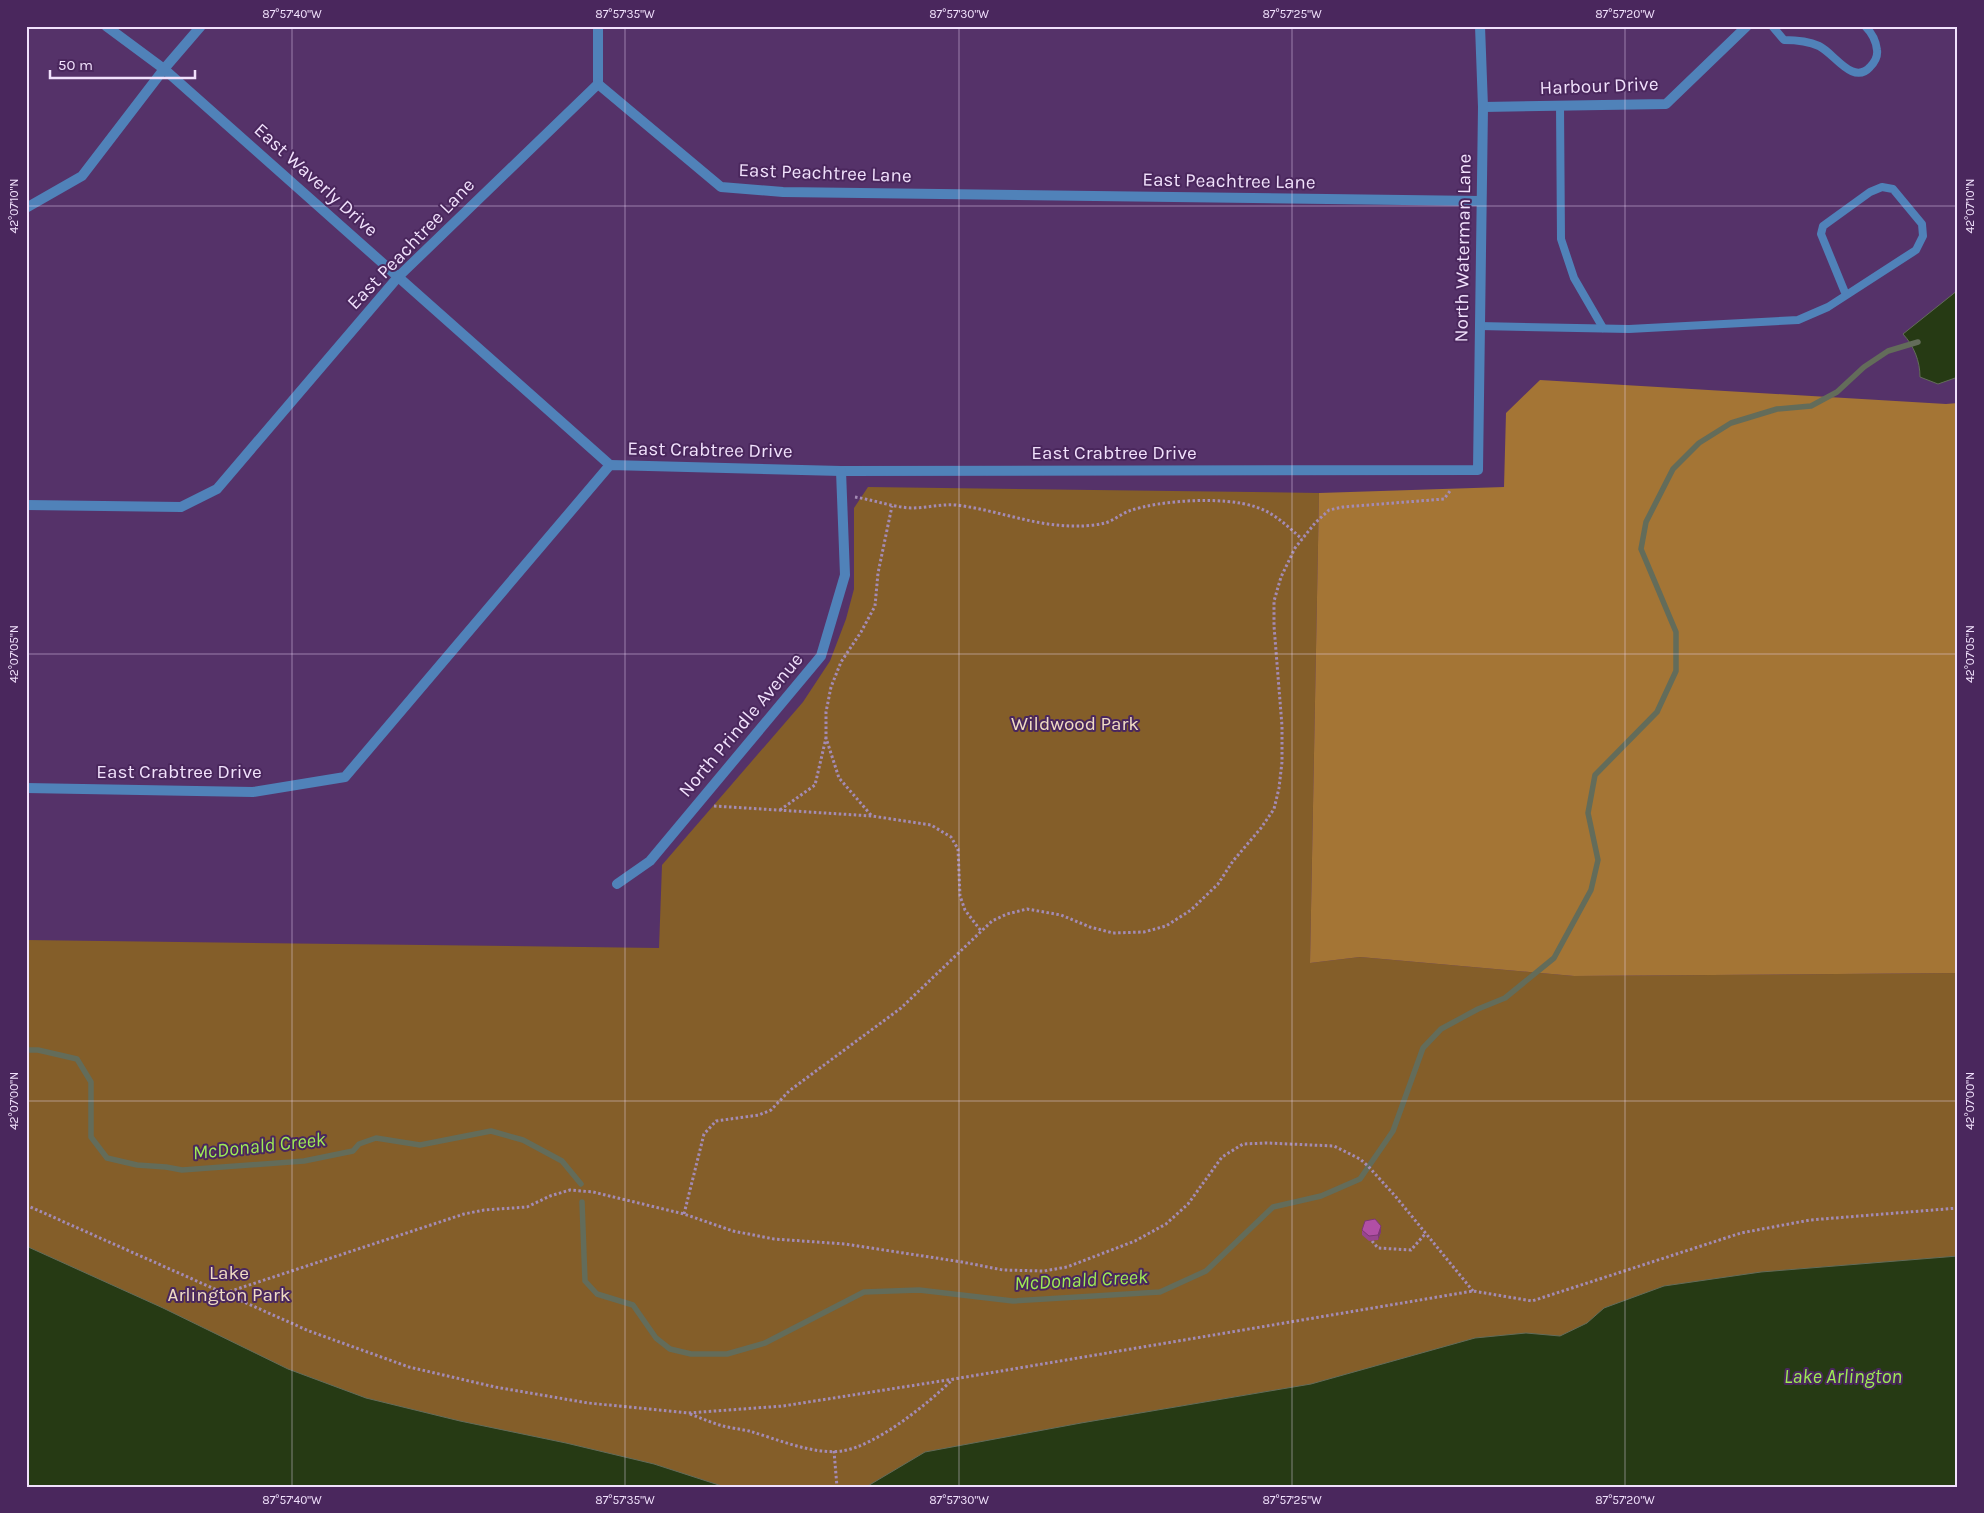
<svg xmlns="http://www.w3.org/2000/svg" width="1984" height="1513" font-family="Karla,sans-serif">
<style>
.green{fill:#845e29}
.forest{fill:#a47535}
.water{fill:#263a14;stroke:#636c5a}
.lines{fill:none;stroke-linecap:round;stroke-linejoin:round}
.stream{stroke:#636c5a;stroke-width:5.5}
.path{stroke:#a48bb4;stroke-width:3;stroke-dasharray:2.5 2.5;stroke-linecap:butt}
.lane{stroke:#5082b9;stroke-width:8}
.street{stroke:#5082b9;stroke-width:10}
.wall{fill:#98448e}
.shaded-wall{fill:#7c3774}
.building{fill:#b14fa5;stroke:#7c3774}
.ticks{fill:none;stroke:#f1e1fc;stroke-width:1;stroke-opacity:0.45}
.labels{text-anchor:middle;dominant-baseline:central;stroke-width:4;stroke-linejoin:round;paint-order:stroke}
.street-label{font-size:19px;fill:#f1e1fc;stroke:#4a275d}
.park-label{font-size:19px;fill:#f0dcc4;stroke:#4a275d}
.water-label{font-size:20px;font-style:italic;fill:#9eeb55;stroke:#4a275d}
.neatline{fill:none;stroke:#f1e1fc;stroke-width:2}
.ticks-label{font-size:12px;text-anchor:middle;fill:#f1e1fc}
</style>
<rect width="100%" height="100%" fill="#553269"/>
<!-- green -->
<path class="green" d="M868 487 1319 493 1310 963 1360 957 1574 976 1958 973V1487H26V940L659 948 662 865 803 702 830 661 846 619 854 589V508Z"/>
<!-- forest -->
<path class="forest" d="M1540 380 1946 404 1958 403V973L1574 976 1360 957 1310 963 1319 493 1504 487 1506 413Z"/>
<!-- water -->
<g class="water">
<path d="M1958 290V377L1938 384 1920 377C1920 361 1914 346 1903 334Z"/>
<path d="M26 1246 163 1308 288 1369 366 1398 460 1421 566 1443 654 1464 725 1487H26Z"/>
<path d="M1958 1256V1487H866L925 1452 1081 1423 1311 1384 1475 1338 1526 1333 1560 1336 1587 1323 1604 1308 1664 1286 1761 1272Z"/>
</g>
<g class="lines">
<!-- stream -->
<g class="stream">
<path d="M26 1050H38L77 1059 91 1082V1137L107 1158 137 1165 166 1167 182 1170 304 1161 353 1151 359 1144 376 1138 420 1145 491 1131 523 1140 562 1161 581 1184"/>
<path d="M582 1202 585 1281 597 1294 633 1305 656 1338 670 1349 691 1354H727L765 1343 864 1292 919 1290 1013 1301 1160 1292 1206 1271 1273 1207 1321 1196 1360 1179 1393 1131 1423 1048 1441 1029 1478 1009 1505 998 1554 958 1591 890 1598 860 1588 813 1595 775 1657 712 1676 671V632L1641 549 1646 522 1673 469 1699 443 1731 423 1777 409 1811 406 1837 392 1864 367 1888 351 1918 342"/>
</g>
<!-- path -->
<g class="path">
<path d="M855 497C874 500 892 507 911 508 926 508 940 504 956 505 998 510 1035 527 1079 526 1087 526 1097 525 1105 523 1113 521 1121 514 1129 511 1160 500 1224 496 1256 507 1275 513 1288 527 1302 539"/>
<path d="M714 806 872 816 931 825 951 837 958 849 960 896 965 910 981 931"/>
<path d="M780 810 815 785 826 738"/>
<path d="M871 815 839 778 826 738V712L831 687 841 662 861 632 875 606 878 573 892 506"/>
<path d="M26 1205 309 1331 409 1367 495 1387 588 1403 688 1413 783 1406 954 1379 1473 1291 1532 1301 1741 1233 1810 1220 1958 1208"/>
<path d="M684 1214 704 1134 716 1121 759 1115 771 1110 789 1091 901 1008 992 921 1007 914 1027 909 1061 915 1090 927 1113 933 1144 932 1166 926 1191 910 1218 884 1233 861 1261 828 1274 809 1279 788 1282 762V726L1274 626V601L1281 577 1295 548 1315 523 1329 510 1343 507 1444 499 1450 491"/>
<path d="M1372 1241 1378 1248 1411 1250 1426 1233"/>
<path d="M225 1293 464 1214 484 1210 527 1207 550 1196 570 1190 593 1192 684 1214 733 1231 774 1239 845 1244 962 1262 1003 1270 1044 1271 1067 1267 1135 1241 1166 1224 1188 1204 1222 1157 1243 1144 1267 1143 1334 1146 1360 1159 1368 1166 1396 1197 1473 1291"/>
<path d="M690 1414C701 1418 712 1423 723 1426 731 1428 740 1429 749 1431 777 1439 813 1455 842 1451 876 1446 929 1403 953 1379"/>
<path d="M834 1451 837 1487"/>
</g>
<!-- lane -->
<g class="lane">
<path d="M1772 26 1784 40C1796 40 1808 41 1819 46 1834 53 1853 86 1870 67 1875 62 1878 57 1877 50 1876 40 1872 33 1865 26"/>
<path d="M1560 106 1561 239 1574 278 1603 328"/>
<path d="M1479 326 1629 329 1798 320 1828 307 1916 250 1923 236 1922 224 1893 189 1882 187 1870 192 1823 226 1821 234 1846 295"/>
</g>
<!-- street -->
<g class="street">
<path d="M106 26 164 69 610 465"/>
<path d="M598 26V84"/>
<path d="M1483 107 1666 104 1747 26"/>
<path d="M26 208 82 176 164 69 201 26"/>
<path d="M26 505 181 507 217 489 398 277 598 84 721 187 783 192 1480 201"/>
<path d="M26 788 253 792 345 777 610 465 841 471 1478 470 1483 107 1480 26"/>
<path d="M617 884 650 861 821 656 845 575 841 471"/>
</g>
</g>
<!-- wall -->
<path class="wall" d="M1362 1230 1381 1232 1378 1240 1369 1241 1362 1235Z"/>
<!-- shaded-wall -->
<path class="shaded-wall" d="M1381 1226V1232L1378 1240V1235Z"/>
<!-- building -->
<path class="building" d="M1375 1219 1381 1226 1378 1235 1369 1236 1362 1230 1365 1221Z"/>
<!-- ticks -->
<path class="ticks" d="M292 26V1487M625 26V1487M959 26V1487M1292 26V1487M1625 26V1487M26 206H1958M26 654H1958M26 1101H1958"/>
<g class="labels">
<!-- street labels -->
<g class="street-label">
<text transform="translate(1599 86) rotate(-2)">Harbour Drive</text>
<text transform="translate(825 173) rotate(2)">East Peachtree Lane</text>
<text transform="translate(316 180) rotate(42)">East Waverly Drive</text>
<text transform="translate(1229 181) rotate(1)">East Peachtree Lane</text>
<text transform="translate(411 244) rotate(-46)">East Peachtree Lane</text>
<text transform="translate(1463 248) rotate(-89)">North Waterman Lane</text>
<text transform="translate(710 450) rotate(1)">East Crabtree Drive</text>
<text x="1114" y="453">East Crabtree Drive</text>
<text transform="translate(741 725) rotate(-50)">North Prindle Avenue</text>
<text x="179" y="772">East Crabtree Drive</text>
</g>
<!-- park labels -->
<g class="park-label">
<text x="1075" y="724">Wildwood Park</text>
<text x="229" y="1273">Lake<tspan x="229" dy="22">Arlington Park</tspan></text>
</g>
<!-- water labels -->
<g class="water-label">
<text transform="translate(259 1146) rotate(-6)">McDonald Creek</text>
<text transform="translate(1081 1280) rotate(-3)">McDonald Creek</text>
<text x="1843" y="1376">Lake Arlington</text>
</g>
</g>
<!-- border -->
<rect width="1984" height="1513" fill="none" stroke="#4a275d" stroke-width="55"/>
<!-- scale -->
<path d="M50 70v8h145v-8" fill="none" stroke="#f1e1fc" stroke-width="2.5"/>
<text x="58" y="70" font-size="15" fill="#f1e1fc" stroke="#4a275d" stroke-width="4" paint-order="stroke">50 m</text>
<rect x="28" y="28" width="1928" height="1458" class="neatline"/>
<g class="ticks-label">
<text x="292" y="18">87°57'40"W</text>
<text x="625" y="18">87°57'35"W</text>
<text x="959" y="18">87°57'30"W</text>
<text x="1292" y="18">87°57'25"W</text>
<text x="1625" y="18">87°57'20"W</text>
<text transform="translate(14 206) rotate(-90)" y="4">42°07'10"N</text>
<text transform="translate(1970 206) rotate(-90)" y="4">42°07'10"N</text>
<text transform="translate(14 654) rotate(-90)" y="4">42°07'05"N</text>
<text transform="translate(1970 654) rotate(-90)" y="4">42°07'05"N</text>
<text transform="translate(14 1101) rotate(-90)" y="4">42°07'00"N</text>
<text transform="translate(1970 1101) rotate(-90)" y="4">42°07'00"N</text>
<text x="292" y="1504">87°57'40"W</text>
<text x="625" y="1504">87°57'35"W</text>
<text x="959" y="1504">87°57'30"W</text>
<text x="1292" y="1504">87°57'25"W</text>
<text x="1625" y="1504">87°57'20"W</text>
</g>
</svg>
